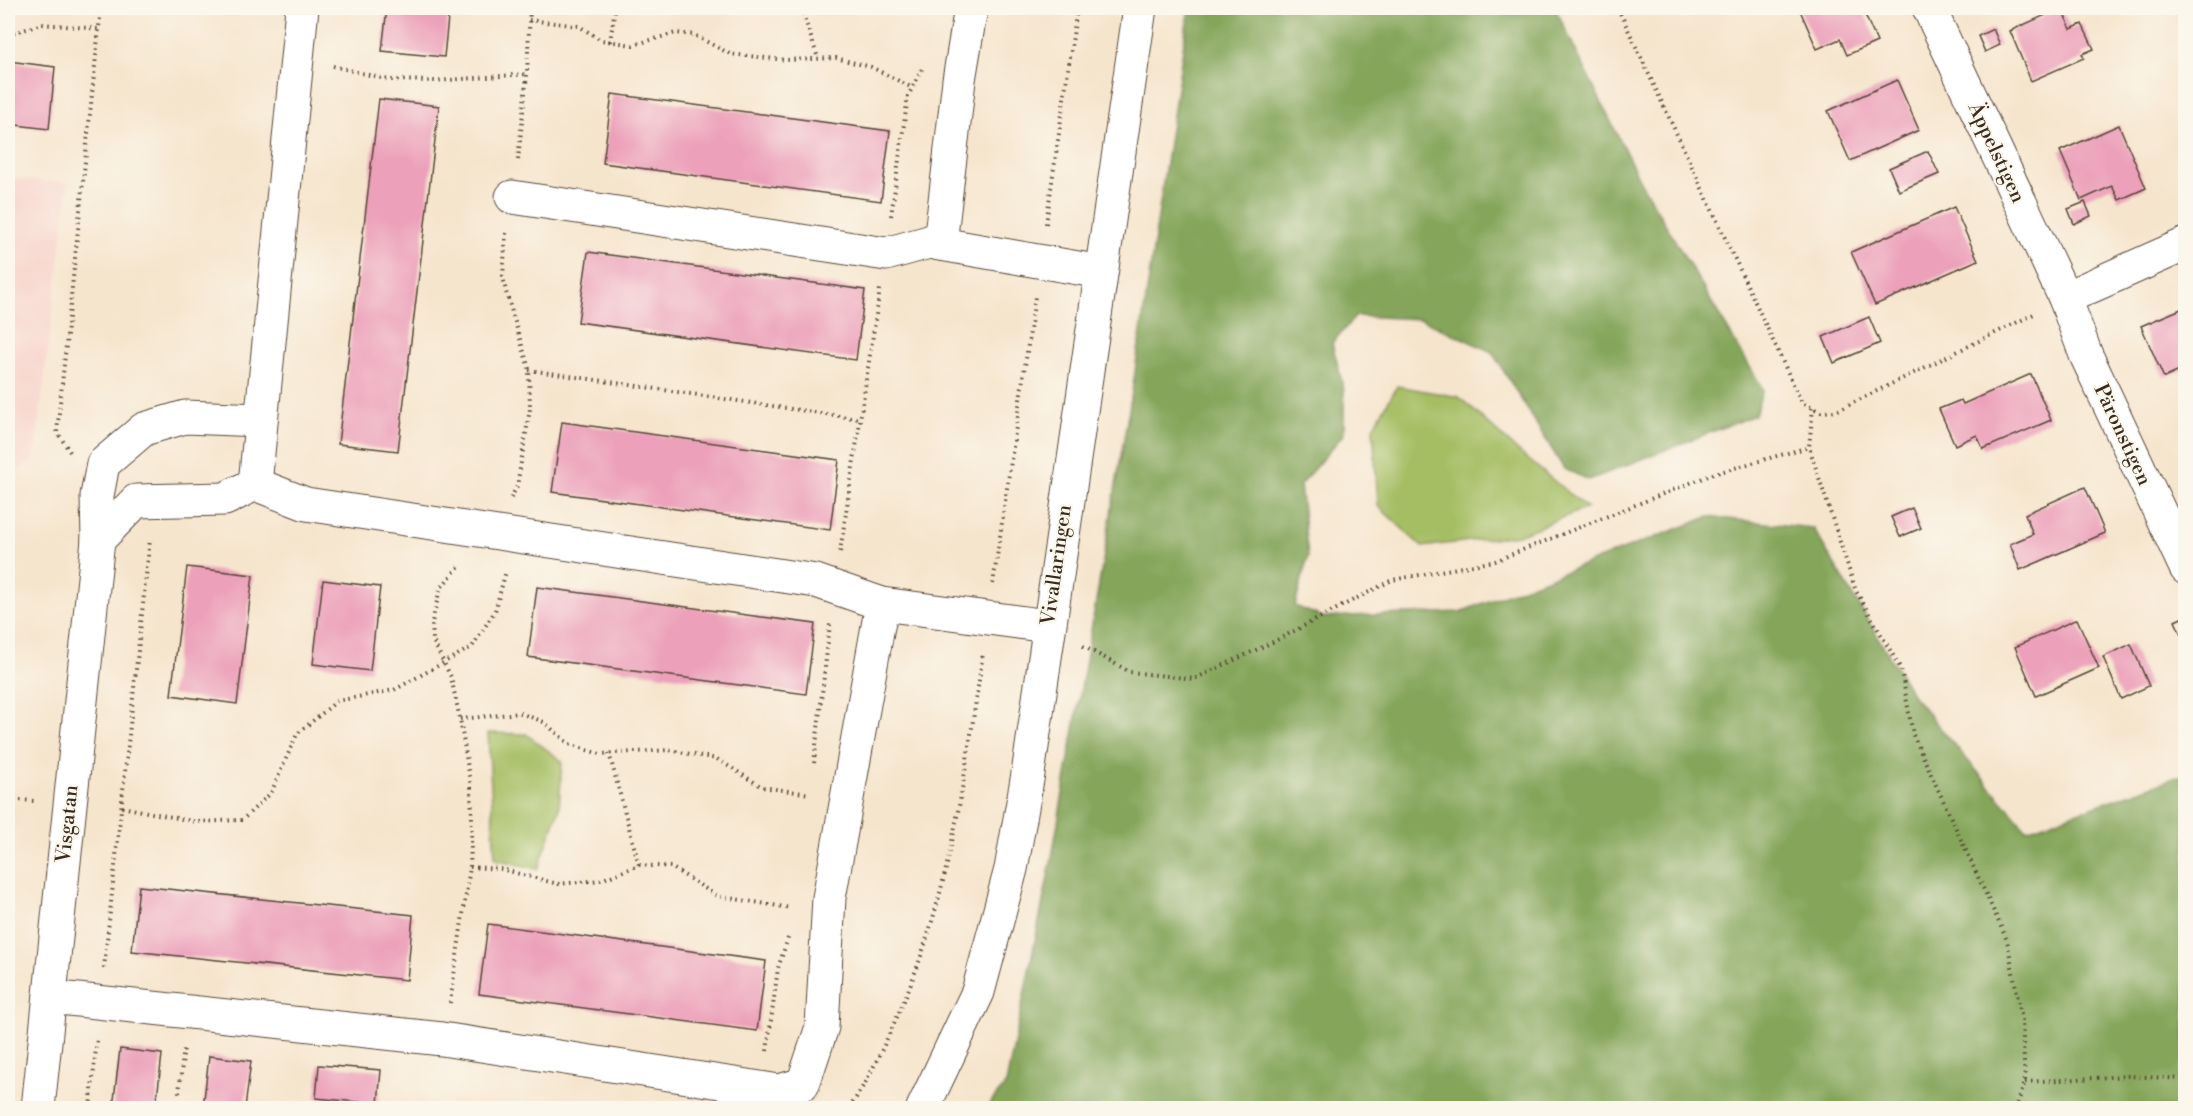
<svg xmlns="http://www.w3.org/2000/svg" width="2193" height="1116" font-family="'Libre Bodoni',serif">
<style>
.built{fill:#f7d1c9}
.green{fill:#a5be64;stroke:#707441;stroke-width:1.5}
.forest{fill:#84a55a;stroke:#60683c;stroke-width:1.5}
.building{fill:#eca0ba}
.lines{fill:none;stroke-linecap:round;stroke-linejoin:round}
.minor-casing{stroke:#574638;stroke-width:35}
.path{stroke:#574638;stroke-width:4;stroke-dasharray:1.5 4.5;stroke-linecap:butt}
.minor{stroke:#fff;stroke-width:33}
.labels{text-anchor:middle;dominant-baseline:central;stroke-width:4.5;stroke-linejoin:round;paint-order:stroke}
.street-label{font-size:20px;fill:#3b2a1e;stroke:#fbf7ec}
</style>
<rect width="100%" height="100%" fill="#fbf7ec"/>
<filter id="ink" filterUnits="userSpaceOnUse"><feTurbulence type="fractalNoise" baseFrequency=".0167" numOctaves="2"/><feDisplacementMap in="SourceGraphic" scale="12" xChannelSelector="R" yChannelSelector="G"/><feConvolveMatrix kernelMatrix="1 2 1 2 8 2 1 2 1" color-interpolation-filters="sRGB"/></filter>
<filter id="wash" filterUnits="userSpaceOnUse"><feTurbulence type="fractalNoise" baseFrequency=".008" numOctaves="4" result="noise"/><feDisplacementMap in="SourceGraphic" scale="24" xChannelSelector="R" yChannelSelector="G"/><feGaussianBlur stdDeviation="1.35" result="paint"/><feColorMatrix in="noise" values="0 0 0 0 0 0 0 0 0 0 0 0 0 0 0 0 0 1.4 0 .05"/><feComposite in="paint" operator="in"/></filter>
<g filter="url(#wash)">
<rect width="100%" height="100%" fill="#f6e5cd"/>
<!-- built -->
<path class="built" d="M8 178 69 183 34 460 8 477Z"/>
<!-- green -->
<g class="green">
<path d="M1397 386 1459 397 1519 452 1587 508 1518 535 1422 547 1378 506 1373 428Z"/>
<path d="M488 733 526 734 562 761 559 810 538 869 495 859Z"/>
</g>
<!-- forest -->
<path class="forest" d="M1189 8H1555L1641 183 1763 389 1755 415 1589 480 1564 469 1492 352 1421 319 1356 316 1332 343 1344 390V434L1300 485 1308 556 1295 606 1322 617 1460 612 1708 517 1813 528 1913 696 2027 830 2185 774V1108H986L1006 1084 1052 857 1132 392Z"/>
<g id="blocks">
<!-- building -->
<g class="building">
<path d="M387 8H449L444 57 382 51Z"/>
<path d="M1799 8H1862L1877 42 1847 55 1840 39 1817 49Z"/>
<path d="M2061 8 2071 29 2082 24 2094 49 2082 54 2084 58 2031 81 2010 31Z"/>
<path d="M1993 29 2000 45 1985 52 1978 36Z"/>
<path d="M8 61 55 67 49 129 8 124Z"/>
<path d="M1897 80 1919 130 1850 161 1828 111Z"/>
<path d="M612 94 890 131 881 201 603 163Z"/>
<path d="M379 99 439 106 398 451 338 444Z"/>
<path d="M2119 125 2146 188 2119 200 2112 186 2081 200 2060 151Z"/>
<path d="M1928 151 1939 174 1899 191 1889 168Z"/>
<path d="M2085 202 2091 216 2074 224 2068 209Z"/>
<path d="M1954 207 1978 260 1875 305 1851 252Z"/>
<path d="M588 252 865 290 856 360 578 322Z"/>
<path d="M2186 307V368L2164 378 2141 326Z"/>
<path d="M1869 317 1880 343 1834 363 1823 337Z"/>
<path d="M2031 374 2051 420 1983 449 1977 435 1955 445 1939 409 1961 400 1963 404Z"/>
<path d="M562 422 839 460 830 530 552 492Z"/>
<path d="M2085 487 2105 533 2020 570 2010 544 2033 534 2025 514Z"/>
<path d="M1912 508 1921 528 1900 537 1891 517Z"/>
<path d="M187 567 253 575 237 704 171 695Z"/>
<path d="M323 580 380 587 370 671 313 664Z"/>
<path d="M537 587 815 624 806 694 528 657Z"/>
<path d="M2186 616V646L2175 621Z"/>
<path d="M2077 619 2099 668 2036 696 2015 647Z"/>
<path d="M2131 644 2149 686 2121 699 2103 657Z"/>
<path d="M139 886 413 915 407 980 132 951Z"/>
<path d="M488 924 766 961 757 1031 479 994Z"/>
<path d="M120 1049 162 1054 156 1108H113Z"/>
<path d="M209 1056 251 1061 245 1108H203Z"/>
<path d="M319 1065 381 1070 378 1104 316 1098Z"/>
</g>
</g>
</g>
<g filter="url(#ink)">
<use href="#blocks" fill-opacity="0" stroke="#574638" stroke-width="1.5"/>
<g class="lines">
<defs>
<g id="minor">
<path d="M1929 8 2065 298 2086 355 2186 568"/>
<path d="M512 197 886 254 929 242 1101 272"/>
<path d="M940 244 959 80 971 8"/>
<path d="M2065 298 2186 244"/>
<path d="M255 484 306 504 816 581 882 604 1048 626"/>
<path d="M98 540 136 501 225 499 255 484 302 8"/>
<path d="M50 997 442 1039 779 1091 803 1084 822 1027 829 898 882 604"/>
<path d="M38 1108 98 540 97 496 103 464 144 429 185 417 260 420"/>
<path d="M923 1108 978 992 1011 869 1028 774 1140 8"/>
</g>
</defs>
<!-- minor casing -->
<use href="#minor" class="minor-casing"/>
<!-- path -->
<g class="path">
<path d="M801 8 818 58"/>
<path d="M1618 8 1802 403 1821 412 1836 411 2034 314"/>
<path d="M529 20 579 26 601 40 633 45 676 33 694 35 730 54 785 60 836 58 871 67 913 88"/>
<path d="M8 35 42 24 99 29"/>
<path d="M610 42 615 8"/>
<path d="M333 66 389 80 436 81 527 74"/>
<path d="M518 160 527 74 530 8"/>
<path d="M891 216 908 96 922 69"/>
<path d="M1046 224 1077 8"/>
<path d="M506 233 503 276 506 292 529 369 530 409 517 486 511 498"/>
<path d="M529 370 860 419"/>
<path d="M1813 408 1809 447 1856 591 1901 669 1913 735 2007 940 2022 1020 2025 1082 2016 1108"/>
<path d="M70 452 57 432 101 8"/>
<path d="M840 552 880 289"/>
<path d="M993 584 1035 297"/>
<path d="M1083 646 1130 672 1194 679 1275 641 1392 580 1495 561 1713 474 1809 447"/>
<path d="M460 719 520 713 544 722 569 744 600 754 669 750 717 759 762 787 810 794"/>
<path d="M609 753 639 865"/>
<path d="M814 763 830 624"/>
<path d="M8 799 34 801"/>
<path d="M122 807 197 822 242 820 271 793 297 734 337 701 394 690 472 647 495 611 506 571"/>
<path d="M470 867 501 869 558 884 601 880 639 865 671 867 717 896 791 908"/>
<path d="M104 968 150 539"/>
<path d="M450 1003 470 867 472 820 471 787 460 719 451 677 433 641 432 622 440 589 460 565"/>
<path d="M767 1051 778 968 788 938"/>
<path d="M2025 1082 2128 1076 2186 1079"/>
<path d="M179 1093 184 1046"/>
<path d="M90 1108 97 1038"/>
<path d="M516 1108 544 1106 550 1108"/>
<path d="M849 1108C867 1083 879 1056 892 1028 949 905 963 787 983 653"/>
</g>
<!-- minor -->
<use href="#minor" class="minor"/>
</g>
</g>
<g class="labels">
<!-- street labels -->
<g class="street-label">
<text transform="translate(1996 153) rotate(65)">Äppelstigen</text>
<text transform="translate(2122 435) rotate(65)">Päronstigen</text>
<text transform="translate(1057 565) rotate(-82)">Vivallaringen</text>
<text transform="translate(68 824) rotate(-84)">Visgatan</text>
</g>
</g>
<!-- margin -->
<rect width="2193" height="1116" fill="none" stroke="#fbf7ec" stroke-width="30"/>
</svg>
